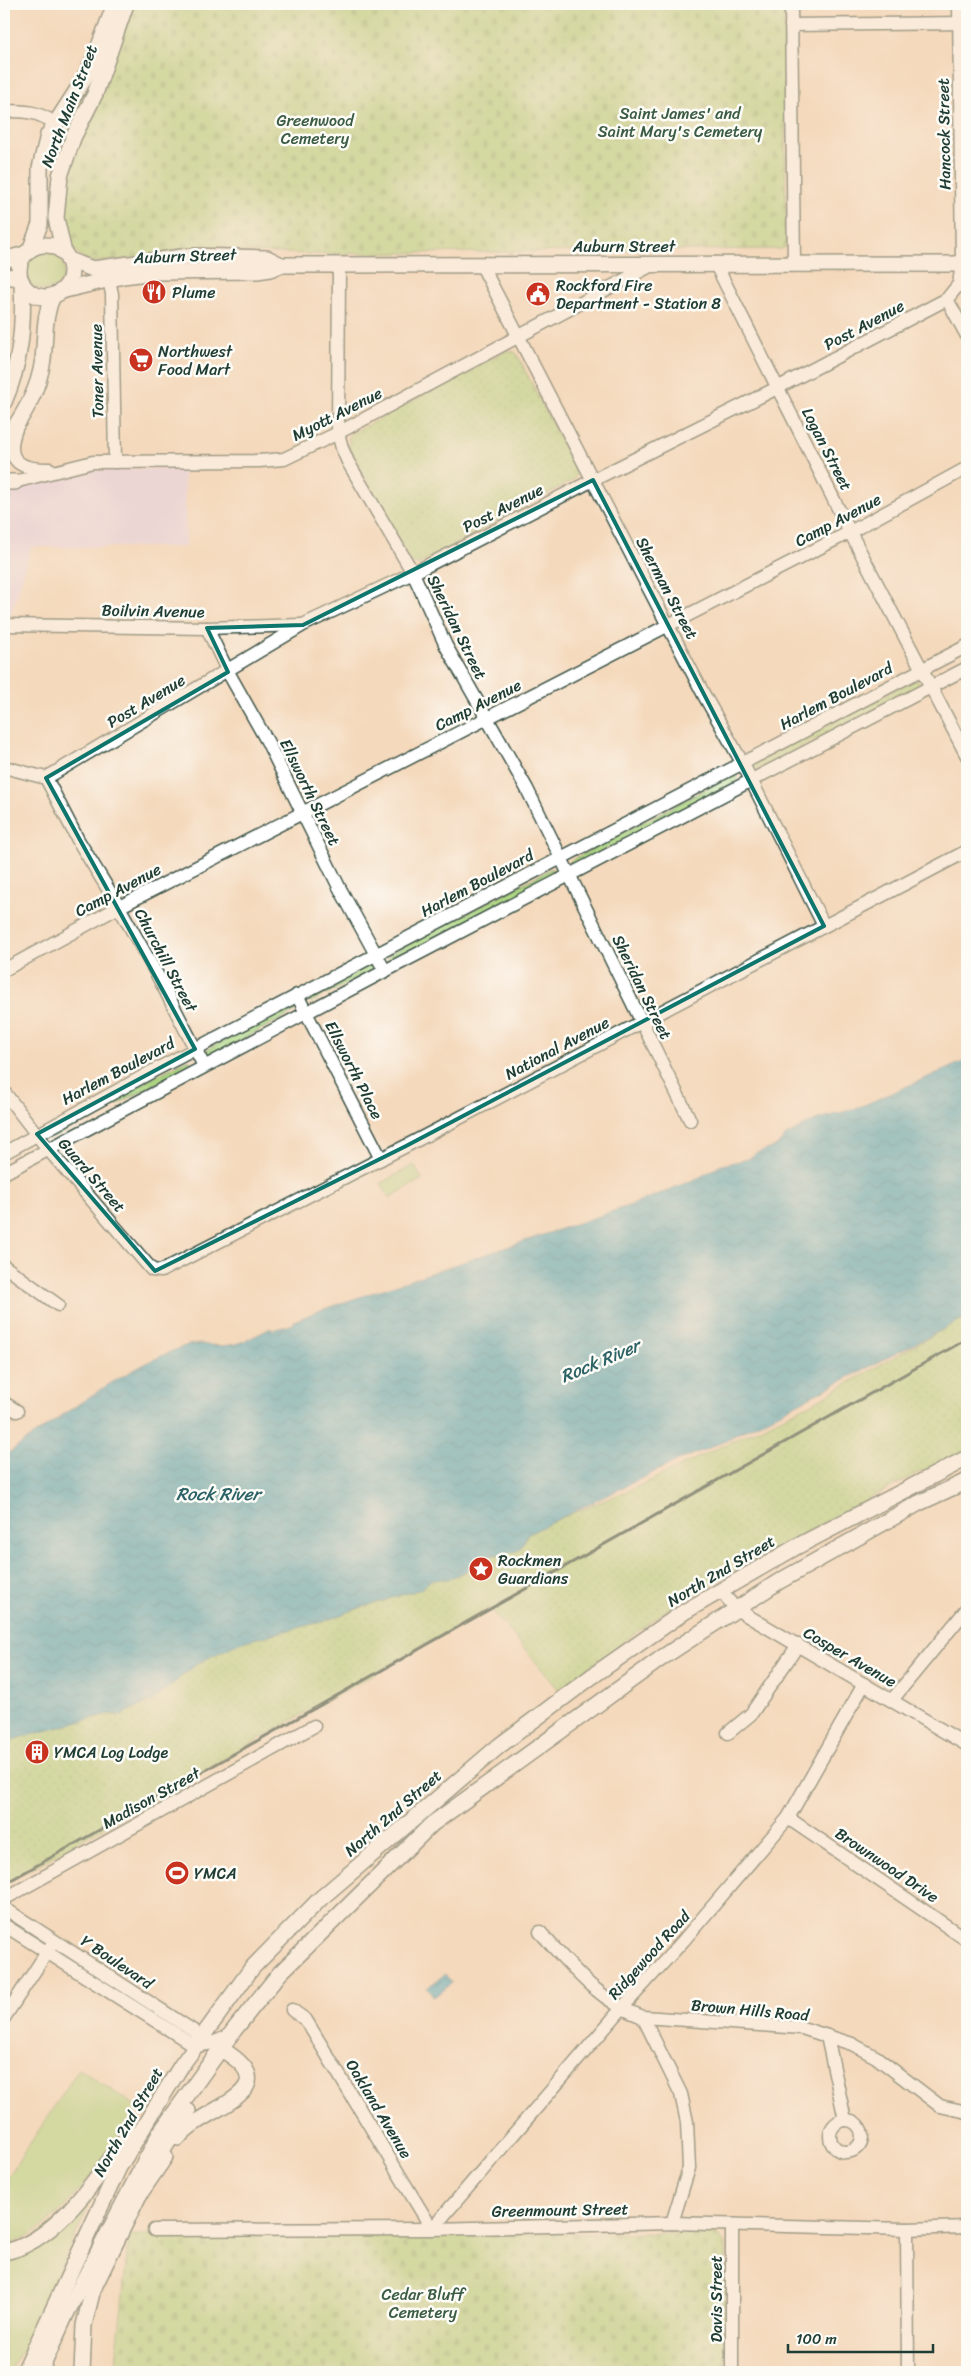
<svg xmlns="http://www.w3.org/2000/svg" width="971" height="2376" font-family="Sriracha,sans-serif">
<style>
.built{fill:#e3d3f2}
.green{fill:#add782;stroke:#668a5b}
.cemetery{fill:url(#cemetery-stones);stroke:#668a5b}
.park{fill:url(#park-dots);stroke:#668a5b}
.water{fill:url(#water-waves);stroke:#31727c}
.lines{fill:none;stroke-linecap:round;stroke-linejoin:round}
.minor-casing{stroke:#3f5448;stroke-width:15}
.major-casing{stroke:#3f5448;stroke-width:18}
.minor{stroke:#fff;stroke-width:12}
.major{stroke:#fff;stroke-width:15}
.rail{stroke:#1f3d34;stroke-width:3}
.marked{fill:none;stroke:#0f766e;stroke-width:4;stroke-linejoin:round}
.labels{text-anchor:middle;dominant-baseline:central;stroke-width:5;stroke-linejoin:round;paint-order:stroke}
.street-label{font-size:16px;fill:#1f3d34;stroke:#fdfcf7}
.park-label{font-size:16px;fill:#3b5c44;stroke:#fdfcf7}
.poi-label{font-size:16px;fill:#1f3d34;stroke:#fdfcf7;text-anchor:start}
.water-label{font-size:18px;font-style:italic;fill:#2c6266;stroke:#fdfcf7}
</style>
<defs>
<pattern id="cemetery-stones" width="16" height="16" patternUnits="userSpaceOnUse" patternTransform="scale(1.25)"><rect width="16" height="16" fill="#add782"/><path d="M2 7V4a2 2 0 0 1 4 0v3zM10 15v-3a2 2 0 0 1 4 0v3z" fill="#94b971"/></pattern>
<pattern id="park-dots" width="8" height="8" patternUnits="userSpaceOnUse" patternTransform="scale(1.25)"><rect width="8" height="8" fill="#add782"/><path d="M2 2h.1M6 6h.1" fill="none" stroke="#94b971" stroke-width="1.8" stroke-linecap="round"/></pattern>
<pattern id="water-waves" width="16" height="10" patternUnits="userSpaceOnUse" patternTransform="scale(1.25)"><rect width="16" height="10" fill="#43a8c3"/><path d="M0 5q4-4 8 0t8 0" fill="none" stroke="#378a9f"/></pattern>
</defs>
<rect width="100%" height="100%" fill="#fdfcf7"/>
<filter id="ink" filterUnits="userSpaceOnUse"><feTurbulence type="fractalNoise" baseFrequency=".02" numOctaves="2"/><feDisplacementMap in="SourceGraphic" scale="10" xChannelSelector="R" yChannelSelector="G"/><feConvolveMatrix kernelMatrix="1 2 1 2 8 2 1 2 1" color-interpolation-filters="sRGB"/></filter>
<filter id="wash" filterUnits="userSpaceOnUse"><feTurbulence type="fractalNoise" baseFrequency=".0096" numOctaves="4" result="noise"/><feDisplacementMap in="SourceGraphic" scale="20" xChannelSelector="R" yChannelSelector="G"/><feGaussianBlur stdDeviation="1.12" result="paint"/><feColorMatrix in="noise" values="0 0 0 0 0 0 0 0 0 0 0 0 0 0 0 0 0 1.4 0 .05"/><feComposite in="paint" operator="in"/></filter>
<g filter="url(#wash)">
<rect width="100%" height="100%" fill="#f4d9bc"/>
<!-- built -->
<path class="built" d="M184 468 186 547H31L10 618H4V488L82 470Z"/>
<!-- green -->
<g class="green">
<circle cx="45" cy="271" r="19"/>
<path d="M914 680 919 682 918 687 756 770 751 769 754 764Z"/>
<path d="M733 775 738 777 736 782 571 867 570 862 572 860Z"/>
<path d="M551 869 556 871 554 876 393 960 388 959 390 954Z"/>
<path d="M370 965 374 967 373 970 310 1002V997Z"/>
<path d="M291 1006 296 1007 294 1012 210 1056 205 1054 208 1049Z"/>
<path d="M187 1060H190L191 1065 55 1137H50L51 1132Z"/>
<path d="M414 1165 422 1179 389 1198 381 1183Z"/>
<path d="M79 2069 139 2108C103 2157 65 2228 4 2246V2183Z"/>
<path d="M94 2194 26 2345 8 2372 4 2367V2257Z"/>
</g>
<!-- cemetery -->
<g class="cemetery">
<path d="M132 4H784L786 247 781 249 312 254 224 251 92 262C31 240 82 132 97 93 109 63 121 33 132 4Z"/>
<path d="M715 2233 726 2245 725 2372H115L129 2235Z"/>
</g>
<!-- park -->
<g class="park">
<path d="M506 351 515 352 518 356 577 474 573 480 419 564H414L410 561 349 447V435Z"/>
<path d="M967 1316V1450L912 1476 756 1559 664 1612 559 1690 490 1608 4 1884V1742L109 1714 118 1716 152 1701 198 1663 241 1642 325 1621 350 1611 421 1589 432 1579H448L475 1567 480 1559 487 1556 514 1552 520 1549 528 1534 561 1518 637 1487 818 1400Z"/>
</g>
<!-- water -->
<g class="water">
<path d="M967 1060V1317L714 1446 675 1462 528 1534 520 1549 514 1552 487 1556 464 1572 448 1579H432L421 1589 350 1611 325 1621 241 1642 198 1663 152 1701 124 1713V1716L109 1714 4 1742V1456C61 1417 116 1373 182 1347 198 1340 214 1348 230 1345 246 1342 258 1334 271 1328L272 1330 294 1324V1321L318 1311 634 1204 700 1177 721 1165 748 1159 756 1153 775 1147 787 1135 815 1120 857 1108Z"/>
<path d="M445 1974 452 1983 434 1997 427 1988Z"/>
</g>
</g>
<g filter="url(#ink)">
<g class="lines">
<defs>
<g id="minor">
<path d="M791 4 794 263"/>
<path d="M791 25 967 23"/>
<path d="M4 111C26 111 36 111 55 123"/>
<path d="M715 263 850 532 967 756"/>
<path d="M339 264 338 433 342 448 348 462 413 573 446 646 527 789 690 1120"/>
<path d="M481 264 705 697 743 764 824 926"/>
<path d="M109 280 112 294 115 462"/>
<path d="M947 299 967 336"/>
<path d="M16 429C4 461 20 470 50 469"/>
<path d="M6 484 93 462 259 461 284 459 338 433 652 265"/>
<path d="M4 625 207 628 301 625"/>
<path d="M207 628 228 672 267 741 339 887 385 971"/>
<path d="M4 767 46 778 78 840 119 907 160 980 204 1066"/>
<path d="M46 778 303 625 413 573 593 480 777 388 947 299 959 284 962 264 959 4"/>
<path d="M4 970 119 907 850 532 967 468"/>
<path d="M297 995 381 1159"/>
<path d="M4 1092 48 1149 152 1270 161 1271 406 1146 967 851"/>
<path d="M4 1153 153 1071 967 646"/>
<path d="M4 1173 385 971 967 668"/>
<path d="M4 1266 58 1305"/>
<path d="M4 1403 17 1411"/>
<path d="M721 1591 736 1609 967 1745"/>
<path d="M892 1700 967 1609"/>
<path d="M728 1733 751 1714 798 1645"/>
<path d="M788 1818 967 1940"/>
<path d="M4 1899 314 1726"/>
<path d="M4 1908 209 2041"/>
<path d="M4 1925 195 2046C208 2045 221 2041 231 2033"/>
<path d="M540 1932C570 1965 599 2002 643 2017L802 2028 852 2044 876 2057 940 2106 967 2112"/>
<path d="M292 2010 306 2020 432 2229 623 2007 683 1941 788 1818 864 1684"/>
<path d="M643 2017 681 2094 687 2122 689 2168 672 2223"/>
<path d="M4 2018 51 1946"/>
<path d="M827 2036 845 2120"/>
<circle cx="846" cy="2136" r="16"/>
<path d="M907 2229 908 2372"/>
<path d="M154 2230 432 2229 672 2223 907 2229 967 2227"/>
<path d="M732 2372V2225"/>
</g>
<g id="major">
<circle cx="45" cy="271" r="26"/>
<path d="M31 248 40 224V168L48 135 83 81 95 57 115 4"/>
<path d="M64 253 56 218 60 176 73 138 95 94 126 4"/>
<path d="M4 260 25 254"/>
<path d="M68 260 93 269 189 256 267 258 281 265"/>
<path d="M4 276 20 278"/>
<path d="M61 291 123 276 155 272 257 271 270 269 281 265 967 264"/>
<path d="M4 402C21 363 24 325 22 282"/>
<path d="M4 442C22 418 39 391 43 359 46 335 43 318 53 295"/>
<path d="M4 482H15"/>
<path d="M178 2138C201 2106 294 2092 221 2049"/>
<path d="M154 2164 188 2111"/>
<path d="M139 2195 165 2157"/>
<path d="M4 2252C57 2242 99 2174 130 2133"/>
<path d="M24 2372 119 2167 181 2066 252 1968 320 1899 499 1746 591 1677 684 1612 796 1547 967 1458"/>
<path d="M40 2372 66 2314 160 2133 234 2030 280 1973 432 1824 663 1657 778 1582 919 1503 967 1481"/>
<path d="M82 2372 84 2325 93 2289 141 2191"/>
</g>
</defs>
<!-- minor casing -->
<use href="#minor" class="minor-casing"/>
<!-- major casing -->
<use href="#major" class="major-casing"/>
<!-- minor -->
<use href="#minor" class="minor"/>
<!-- major -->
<use href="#major" class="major"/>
<!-- rail -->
<path class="rail" d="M4 1884 967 1339"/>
</g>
</g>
<!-- marked area -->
<path d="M0 0H971V2376H0ZM593 480 824 926 406 1146 155 1271 37 1134 195 1049 46 778 228 672 207 628 303 625Z" fill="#f4d9bc" fill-opacity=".55" fill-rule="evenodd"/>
<path class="marked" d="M593 480 824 926 406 1146 155 1271 37 1134 195 1049 46 778 228 672 207 628 303 625Z"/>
<!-- icons -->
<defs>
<symbol id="restaurant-disc" viewBox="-11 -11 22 22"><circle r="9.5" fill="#c8321e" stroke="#fdfcf7"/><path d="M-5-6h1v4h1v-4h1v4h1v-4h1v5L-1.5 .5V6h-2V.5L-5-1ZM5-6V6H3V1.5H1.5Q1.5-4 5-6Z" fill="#fff"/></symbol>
<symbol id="civic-disc" viewBox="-11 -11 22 22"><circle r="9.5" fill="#c8321e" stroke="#fdfcf7"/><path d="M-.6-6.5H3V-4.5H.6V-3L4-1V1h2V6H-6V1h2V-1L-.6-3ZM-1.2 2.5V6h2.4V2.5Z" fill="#fff"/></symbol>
<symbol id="supermarket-disc" viewBox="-11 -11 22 22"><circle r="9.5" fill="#c8321e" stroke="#fdfcf7"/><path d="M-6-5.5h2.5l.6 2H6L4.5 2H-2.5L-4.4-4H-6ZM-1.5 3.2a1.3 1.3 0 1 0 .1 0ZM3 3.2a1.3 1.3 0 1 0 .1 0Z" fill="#fff"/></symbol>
<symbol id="sight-disc" viewBox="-11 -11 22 22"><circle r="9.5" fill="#c8321e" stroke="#fdfcf7"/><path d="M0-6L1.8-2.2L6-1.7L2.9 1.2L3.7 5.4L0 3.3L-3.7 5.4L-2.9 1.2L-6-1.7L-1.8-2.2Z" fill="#fff"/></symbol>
<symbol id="building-disc" viewBox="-11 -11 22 22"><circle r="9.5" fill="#c8321e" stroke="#fdfcf7"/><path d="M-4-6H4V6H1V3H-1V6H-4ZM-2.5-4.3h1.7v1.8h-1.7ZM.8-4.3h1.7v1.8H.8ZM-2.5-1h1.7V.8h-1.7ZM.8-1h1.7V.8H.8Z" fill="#fff"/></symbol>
<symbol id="stadium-disc" viewBox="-11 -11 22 22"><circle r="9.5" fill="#c8321e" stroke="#fdfcf7"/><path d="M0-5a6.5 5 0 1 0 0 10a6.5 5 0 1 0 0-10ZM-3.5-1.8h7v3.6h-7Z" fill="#fff"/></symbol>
</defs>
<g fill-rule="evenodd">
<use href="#restaurant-disc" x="140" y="278" width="28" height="28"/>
<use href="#civic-disc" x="524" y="280" width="28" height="28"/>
<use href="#supermarket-disc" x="127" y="346" width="28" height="28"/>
<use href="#sight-disc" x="467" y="1555" width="28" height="28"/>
<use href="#building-disc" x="23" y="1738" width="28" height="28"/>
<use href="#stadium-disc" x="163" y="1859" width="28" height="28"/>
</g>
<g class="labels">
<!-- street labels -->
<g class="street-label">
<text transform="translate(69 106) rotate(-69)">North Main Street</text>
<text transform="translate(944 134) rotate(-91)">Hancock Street</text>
<text x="624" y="246">Auburn Street</text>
<text transform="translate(185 256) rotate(-2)">Auburn Street</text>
<text transform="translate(864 325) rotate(-28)">Post Avenue</text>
<text transform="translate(97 371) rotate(-91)">Toner Avenue</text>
<text transform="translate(337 414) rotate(-27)">Myott Avenue</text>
<text transform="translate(827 449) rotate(63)">Logan Street</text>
<text transform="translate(503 508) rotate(-27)">Post Avenue</text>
<text transform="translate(838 520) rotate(-28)">Camp Avenue</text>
<text transform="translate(667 588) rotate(62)">Sherman Street</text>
<text transform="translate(153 611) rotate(1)">Boilvin Avenue</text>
<text transform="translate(457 627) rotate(64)">Sheridan Street</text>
<text transform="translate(836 696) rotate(-28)">Harlem Boulevard</text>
<text transform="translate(146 701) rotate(-31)">Post Avenue</text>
<text transform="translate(478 705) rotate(-27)">Camp Avenue</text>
<text transform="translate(310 792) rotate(64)">Ellsworth Street</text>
<text transform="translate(477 883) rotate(-28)">Harlem Boulevard</text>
<text transform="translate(118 890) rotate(-28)">Camp Avenue</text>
<text transform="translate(166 960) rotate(62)">Churchill Street</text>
<text transform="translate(642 987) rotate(64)">Sheridan Street</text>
<text transform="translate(557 1048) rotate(-28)">National Avenue</text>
<text transform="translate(354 1070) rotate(63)">Ellsworth Place</text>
<text transform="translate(118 1071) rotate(-28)">Harlem Boulevard</text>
<text transform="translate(92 1175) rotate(49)">Guard Street</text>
<text transform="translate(721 1571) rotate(-31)">North 2nd Street</text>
<text transform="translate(850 1657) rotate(30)">Cosper Avenue</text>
<text transform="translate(151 1798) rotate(-29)">Madison Street</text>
<text transform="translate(393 1813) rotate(-41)">North 2nd Street</text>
<text transform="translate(887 1865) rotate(34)">Brownwood Drive</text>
<text transform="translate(649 1955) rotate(-48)">Ridgewood Road</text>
<text transform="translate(117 1962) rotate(34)">Y Boulevard</text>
<text transform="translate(750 2010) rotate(5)">Brown Hills Road</text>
<text transform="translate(379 2109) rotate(59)">Oakland Avenue</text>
<text transform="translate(128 2122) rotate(-60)">North 2nd Street</text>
<text transform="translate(560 2210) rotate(-1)">Greenmount Street</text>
<text transform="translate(716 2299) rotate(-90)">Davis Street</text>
</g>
<!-- park labels -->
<g class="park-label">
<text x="680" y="113">Saint James' and<tspan x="680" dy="18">Saint Mary's Cemetery</tspan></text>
<text x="315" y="120">Greenwood<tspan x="315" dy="18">Cemetery</tspan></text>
<text x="423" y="2294">Cedar Bluff<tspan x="423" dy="18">Cemetery</tspan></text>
</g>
<!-- poi labels -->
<g class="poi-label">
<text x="556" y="285">Rockford Fire<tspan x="556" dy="18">Department - Station 8</tspan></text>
<text x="172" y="292">Plume</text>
<text x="158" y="351">Northwest<tspan x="158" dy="18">Food Mart</tspan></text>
<text x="498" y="1560">Rockmen<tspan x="498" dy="18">Guardians</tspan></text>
<text x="54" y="1752">YMCA Log Lodge</text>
<text x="194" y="1873">YMCA</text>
</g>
<!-- water labels -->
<g class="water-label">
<text transform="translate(600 1361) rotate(-23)">Rock River</text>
<text x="218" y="1494">Rock River</text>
</g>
</g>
<!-- margin -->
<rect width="971" height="2376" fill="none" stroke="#fdfcf7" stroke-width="20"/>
<!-- scale -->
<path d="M788 2344v8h145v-8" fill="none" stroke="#1f3d34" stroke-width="2.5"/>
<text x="796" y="2344" font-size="15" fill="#1f3d34" stroke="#fdfcf7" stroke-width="4" paint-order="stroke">100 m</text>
</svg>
